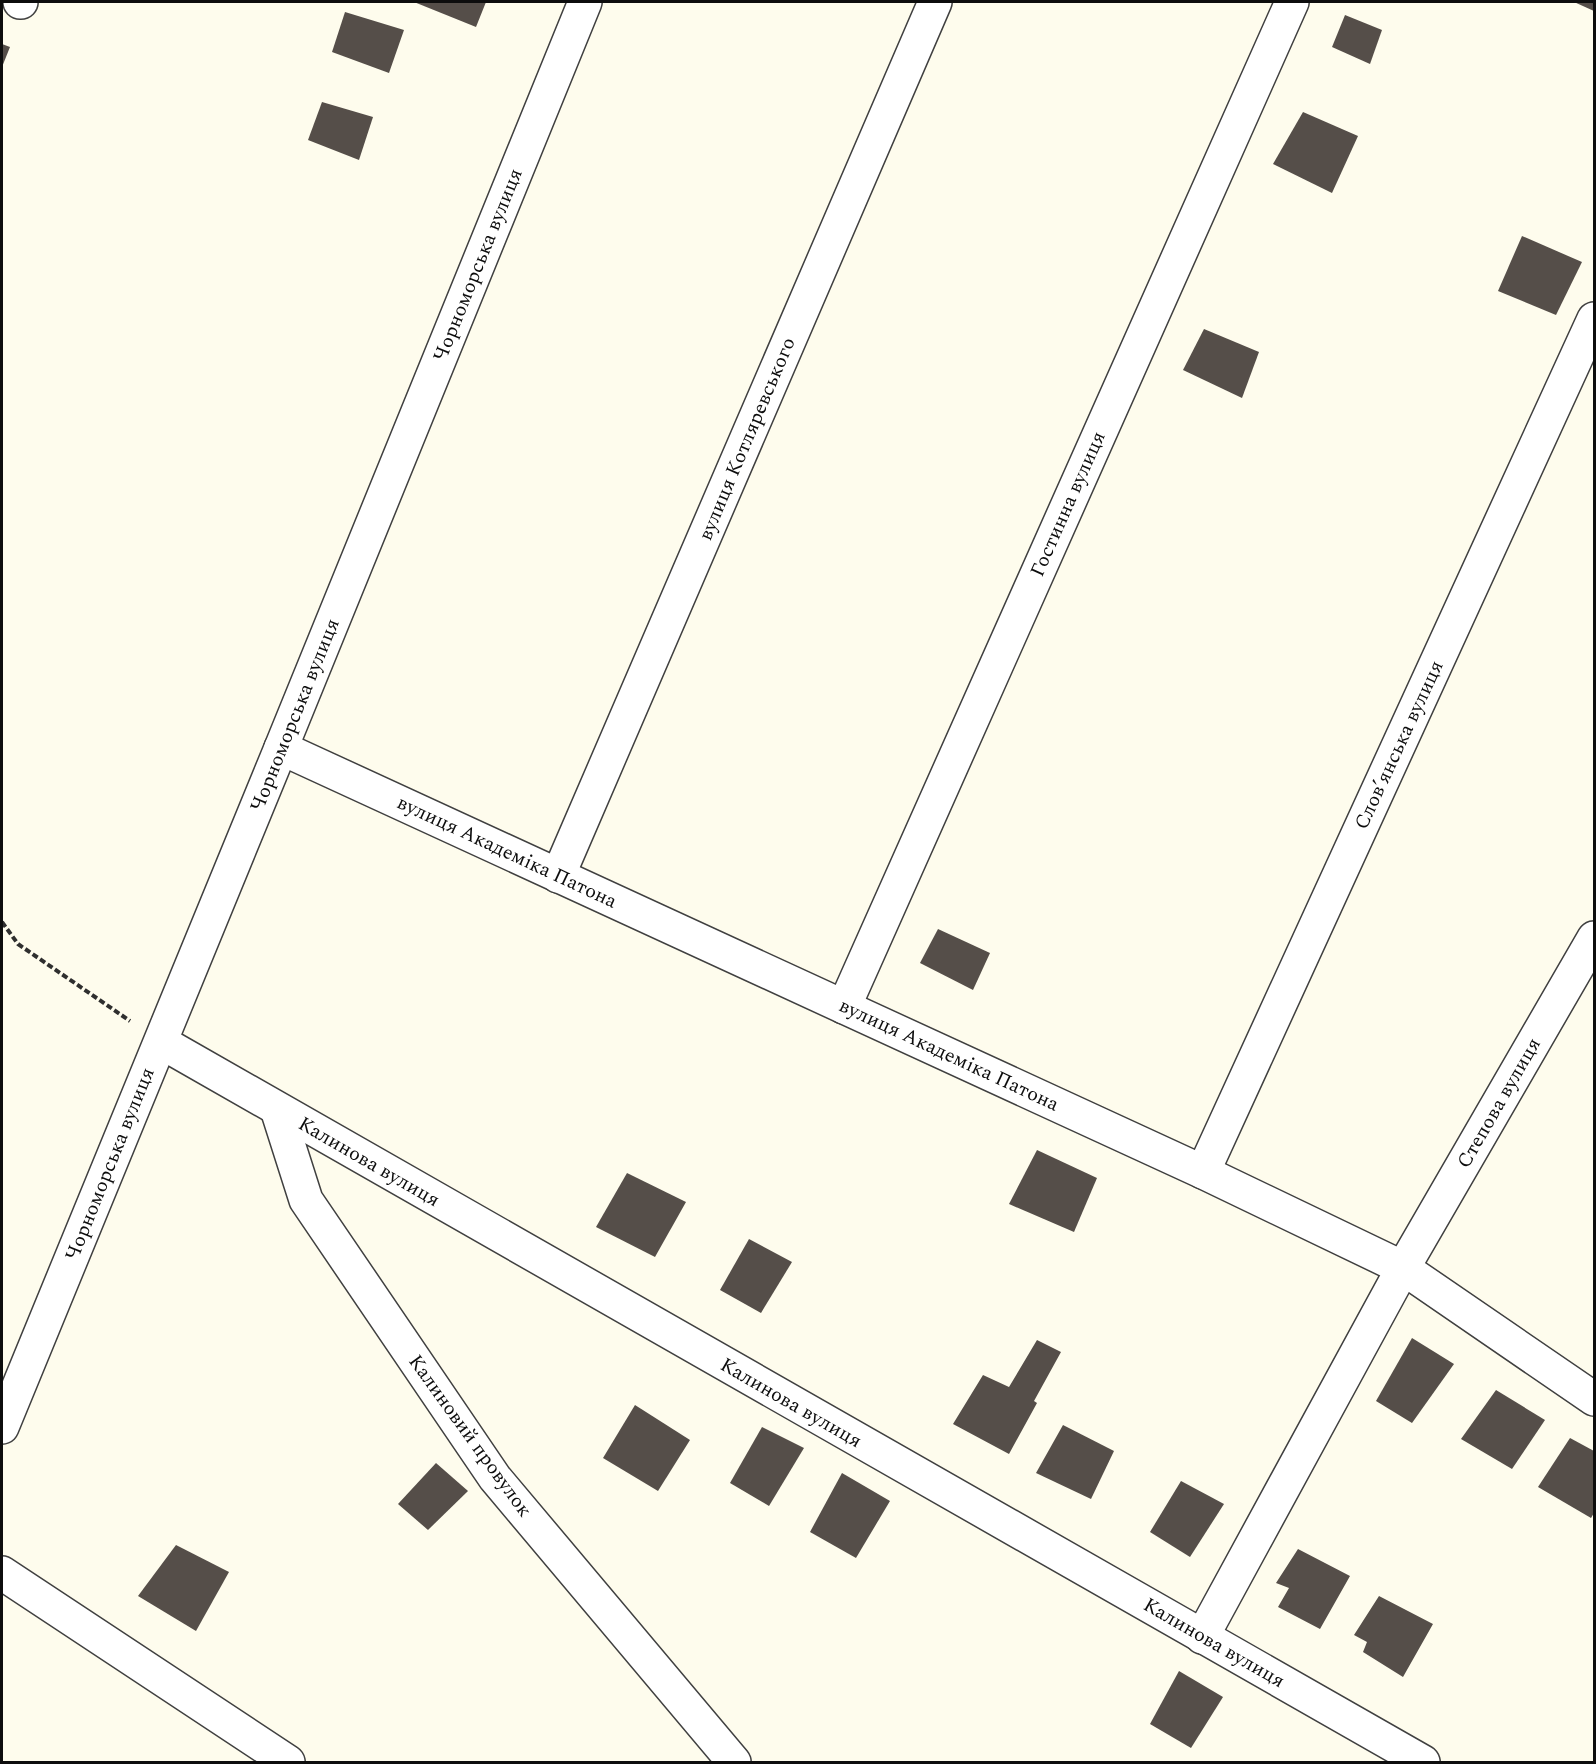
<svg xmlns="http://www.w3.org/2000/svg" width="1596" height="1764" font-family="Spectral,serif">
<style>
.building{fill:#554e49}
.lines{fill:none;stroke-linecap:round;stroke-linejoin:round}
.minor-casing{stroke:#404040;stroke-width:36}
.path{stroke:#2f2f2f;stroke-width:4;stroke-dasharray:6 3;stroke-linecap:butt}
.minor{stroke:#fff;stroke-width:33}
.labels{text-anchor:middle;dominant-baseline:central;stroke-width:6;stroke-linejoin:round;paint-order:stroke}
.street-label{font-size:20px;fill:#0d0d0d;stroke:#fff}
</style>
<rect width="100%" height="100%" fill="#fefced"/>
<!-- building -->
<g class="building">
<path d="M414 2H486L476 27Z"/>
<path d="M1574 2H1594V11Z"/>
<path d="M345 12 404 30 389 73 332 52Z"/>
<path d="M1345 15 1382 30 1370 64 1332 47Z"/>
<path d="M2 44 10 47 2 67Z"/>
<path d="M322 102 373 117 359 160 308 140Z"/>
<path d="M1303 112 1358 136 1332 193 1273 164Z"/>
<path d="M1522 236 1582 262 1556 315 1498 291Z"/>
<path d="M1204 329 1259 352 1242 398 1183 370Z"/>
<path d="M938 929 990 953 973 990 920 963Z"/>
<path d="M1037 1150 1097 1178 1074 1232 1009 1204Z"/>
<path d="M627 1173 686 1202 655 1257 596 1227Z"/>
<path d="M749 1239 792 1262 761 1313 720 1290Z"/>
<path d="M1412 1338 1454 1364 1412 1423 1376 1401Z"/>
<path d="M1037 1340 1061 1352 1034 1401 1037 1403 1009 1454 953 1424 983 1375 1009 1387Z"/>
<path d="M1496 1390 1545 1420 1512 1469 1461 1439Z"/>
<path d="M635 1405 690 1440 658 1491 603 1458Z"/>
<path d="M1063 1425 1114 1451 1091 1499 1036 1473Z"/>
<path d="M762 1427 804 1448 769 1506 730 1483Z"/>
<path d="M1570 1438 1594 1451V1513L1591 1518 1538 1487Z"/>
<path d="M436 1463 468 1491 428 1530 398 1504Z"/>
<path d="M842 1473 890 1501 856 1558 810 1532Z"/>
<path d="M1181 1481 1224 1504 1190 1557 1150 1532Z"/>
<path d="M176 1545 229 1572 196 1631 138 1596Z"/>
<path d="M1298 1549 1350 1576 1320 1629 1278 1607 1289 1588 1276 1583Z"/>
<path d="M1379 1596 1433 1624 1403 1677 1363 1652 1367 1642 1354 1635Z"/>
<path d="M1179 1671 1223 1697 1191 1748 1150 1724Z"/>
</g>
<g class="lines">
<defs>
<g id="minor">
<path d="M20 2H21"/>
<path d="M281 748 1203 1172 1403 1268 1594 1399"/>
<path d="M558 876 935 2"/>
<path d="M844 1007 1292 2"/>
<path d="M161 1042 1423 1762"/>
<path d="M277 1109 306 1200 495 1478 734 1762"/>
<path d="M1203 1172 1594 319"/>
<path d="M2 1427 281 748 585 2"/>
<path d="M2 1573 288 1762"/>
<path d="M1202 1637 1403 1268 1594 938"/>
</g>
</defs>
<!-- minor casing -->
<use href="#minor" class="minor-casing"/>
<!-- path -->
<path class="path" d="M2 922 18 944 130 1021"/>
<!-- minor -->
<use href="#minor" class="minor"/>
</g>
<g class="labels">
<!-- street labels -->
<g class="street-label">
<text transform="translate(478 265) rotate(-68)">Чорноморська вулиця</text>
<text transform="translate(747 439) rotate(-67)">вулиця Котляревського</text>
<text transform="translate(1068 504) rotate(-66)">Гостинна вулиця</text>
<text transform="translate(295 715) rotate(-68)">Чорноморська вулиця</text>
<text transform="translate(1399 745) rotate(-65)">Словʼянська вулиця</text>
<text transform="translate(507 852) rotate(25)">вулиця Академіка Патона</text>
<text transform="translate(949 1055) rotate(25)">вулиця Академіка Патона</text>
<text transform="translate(1499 1103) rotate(-60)">Степова вулиця</text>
<text transform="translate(369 1162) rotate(30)">Калинова вулиця</text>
<text transform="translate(110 1164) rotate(-68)">Чорноморська вулиця</text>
<text transform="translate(791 1403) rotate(30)">Калинова вулиця</text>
<text transform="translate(470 1436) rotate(54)">Калиновий провулок</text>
<text transform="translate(1214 1643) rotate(30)">Калинова вулиця</text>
</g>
</g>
<!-- border -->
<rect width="1596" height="1764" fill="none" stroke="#0d0d0d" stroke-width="6"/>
</svg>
